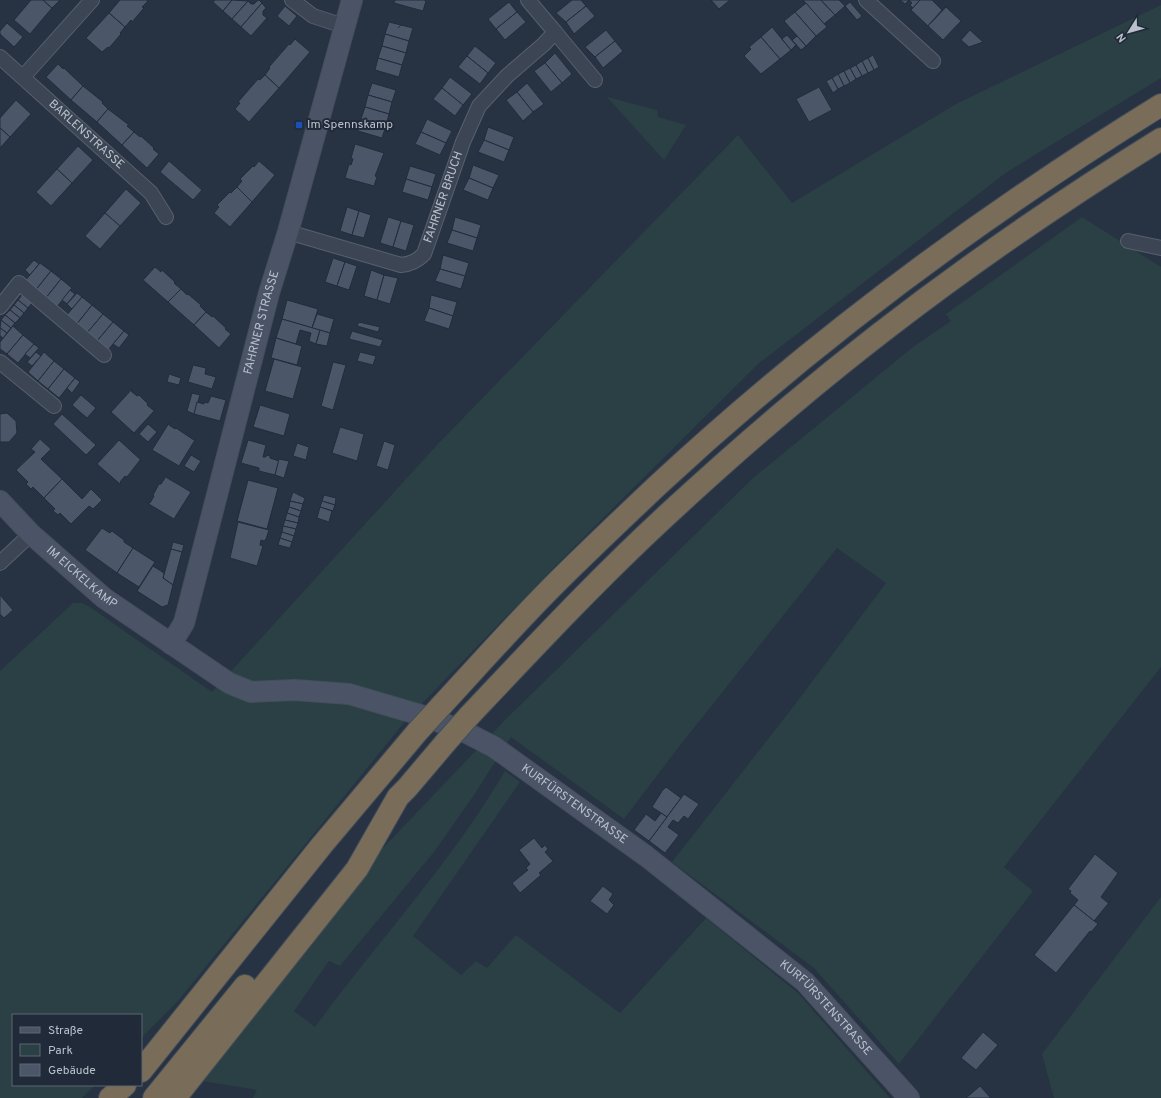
<svg xmlns="http://www.w3.org/2000/svg" width="1161" height="1098" font-family="Overpass,sans-serif">
<style>
.green{fill:#2a4044}
.building{fill:#4c5669;stroke:#222c3a}
.lines{fill:none;stroke-linecap:round;stroke-linejoin:round}
.street-casing{stroke:#57606d;stroke-width:16}
.secondary-casing{stroke:#454e5c;stroke-width:22}
.highway-casing{stroke:#434d5a;stroke-width:24}
.street{stroke:#3c4553;stroke-width:14}
.secondary{stroke:#4a5466;stroke-width:20}
.highway{stroke:#796d59;stroke-width:22}
.highway-bridge-casing{stroke:#434d5a;stroke-width:24;stroke-linecap:butt}
.highway-bridge{stroke:#796d59;stroke-width:22}
.transit-dot{fill:#1a4fb4;stroke:#202a38;stroke-width:1.5}
.labels{text-anchor:middle;dominant-baseline:central;stroke-width:4;stroke-linejoin:round;paint-order:stroke}
.poi-label{font-size:12px;fill:#b9c0cc;stroke:#202a38;text-anchor:start}
.street-label{font-size:12px;fill:#b9c0cc;stroke:#202a38}
</style>
<rect width="100%" height="100%" fill="#273243"/>
<!-- green -->
<g class="green">
<path d="M1161 5V78L1007 172 758 364 552 569 407 719 178 1001 141 1038V1015H13V1085H95L82 1098H0V671L73 603H82L90 607 212 692 437 445 738 135 792 203 956 104Z"/>
<path d="M607 97 657 110 658 117 686 125 664 160Z"/>
<path d="M1082 217 1161 267V667L1004 867 1033 891 899 1064 814 968 672 862 793 707 886 583 837 548 678 748 624 819 511 737 474 795 434 852 340 966 329 961 294 1011 315 1027C378 941 451 863 505 771L520 782 413 936 461 975 476 961 487 968 516 935 620 1013 706 918 798 993 890 1098H253L257 1090 202 1081 382 849 505 720 753 478 913 347 951 321 946 314Z"/>
<path d="M1161 897V1098H1054L1042 1054Z"/>
</g>
<!-- building -->
<g class="building">
<path d="M31 0H43L52 8 30 34 14 20Z"/>
<path d="M43 0H60L52 8Z"/>
<path d="M120 0H147L148 1 142 7 144 8 132 22 131 20 125 27 109 13Z"/>
<path d="M215 0H232L223 11 213 2Z"/>
<path d="M232 0 248 1 232 19 223 11Z"/>
<path d="M259 0 262 3 241 27 232 19 248 1 251 4H254L257 1Z"/>
<path d="M395 0H424L426 1 423 11 394 3Z"/>
<path d="M572 0H581L586 6 566 22 556 13Z"/>
<path d="M711 0H730L719 9Z"/>
<path d="M803 0H821L835 15 824 24Z"/>
<path d="M821 0H839L845 6 835 15Z"/>
<path d="M900 0H920L913 8 910 5 912 3 909 0 905 4Z"/>
<path d="M920 0H932L942 10 928 26 911 10Z"/>
<path d="M509 2 517 12 496 29 488 19Z"/>
<path d="M850 2 862 16 857 20 845 6Z"/>
<path d="M262 3 266 8 263 11V15L267 18 251 36 241 27Z"/>
<path d="M806 3 827 27 816 36 795 12Z"/>
<path d="M285 6 297 16 289 26 277 16Z"/>
<path d="M586 6 595 16 574 34 566 22Z"/>
<path d="M946 7 961 21 943 40 928 26Z"/>
<path d="M517 12 526 22 505 40 496 29Z"/>
<path d="M795 12 816 36 806 46 784 21Z"/>
<path d="M109 13 125 27 120 33 121 34 109 48 108 47 102 52 86 38Z"/>
<path d="M389 22 401 25 398 28 401 25 413 28 409 41 385 34Z"/>
<path d="M7 23 23 37 14 47 0 34V31Z"/>
<path d="M772 27 791 50 780 59 761 37Z"/>
<path d="M606 30 615 41 595 57 585 47Z"/>
<path d="M970 30 983 42 969 47 961 40Z"/>
<path d="M385 34 409 41 406 53 382 46Z"/>
<path d="M787 35 796 45 791 50 782 39Z"/>
<path d="M797 36 806 46 801 50 792 40Z"/>
<path d="M761 37 780 59 761 74 744 56 751 49 749 47Z"/>
<path d="M295 39 310 52 279 88 265 75 270 68 269 67 289 44 290 45Z"/>
<path d="M615 41 623 51 603 68 595 57Z"/>
<path d="M382 46 406 53 402 65 378 58Z"/>
<path d="M475 46 496 63 488 73 467 56Z"/>
<path d="M555 53 572 74 562 83 545 63Z"/>
<path d="M873 55 879 67 874 70 868 58Z"/>
<path d="M467 56 488 73 480 84 458 67Z"/>
<path d="M378 58 402 65 399 77 375 70Z"/>
<path d="M868 58 874 70 868 73 862 61Z"/>
<path d="M862 61 868 73 862 76 856 65Z"/>
<path d="M545 63 562 83 551 92 534 71Z"/>
<path d="M58 64 63 69 64 68 83 86 71 100 46 77Z"/>
<path d="M856 65 862 76 856 79 850 68Z"/>
<path d="M850 68 856 79 850 83 844 71Z"/>
<path d="M844 71 850 83 844 86 838 74Z"/>
<path d="M838 74 844 86 838 89 832 78Z"/>
<path d="M265 75 279 88 249 122 235 109 240 103 238 102 258 79 260 80Z"/>
<path d="M450 77 472 94 463 105 442 88Z"/>
<path d="M832 78 838 89 833 93 826 81Z"/>
<path d="M372 83 396 90 392 102 368 95Z"/>
<path d="M527 83 544 104 533 112 517 92Z"/>
<path d="M83 86 103 102 102 103 108 109 97 122 71 100Z"/>
<path d="M819 87 832 110 809 122 796 99Z"/>
<path d="M442 88 463 105 455 116 433 99Z"/>
<path d="M517 92 533 112 523 121 506 100Z"/>
<path d="M368 95 392 102 389 114 365 107Z"/>
<path d="M16 100 31 114 10 137 0 128V118Z"/>
<path d="M365 107 389 114 386 126 361 119Z"/>
<path d="M108 109 129 125 127 126 134 132 122 145 97 122Z"/>
<path d="M361 119 386 126 382 138 358 131Z"/>
<path d="M427 119 452 131 446 143 421 132Z"/>
<path d="M488 127 514 137 509 150 484 140Z"/>
<path d="M0 128 10 137 0 148Z"/>
<path d="M134 132 140 137 141 136 154 148 153 149 159 154 147 168 122 145Z"/>
<path d="M421 132 446 143 440 155 415 144Z"/>
<path d="M484 140 509 150 504 162 478 152Z"/>
<path d="M355 144 384 153 375 176 377 177 374 186 345 178 349 164 351 165 353 159 351 158Z"/>
<path d="M78 146 93 160 72 183 57 169Z"/>
<path d="M169 161 202 190 193 200 160 172Z"/>
<path d="M259 161 275 175 252 202 237 187 242 181 240 179 253 166 254 167Z"/>
<path d="M473 165 499 175 493 188 469 178Z"/>
<path d="M410 166 436 174 432 187 406 179Z"/>
<path d="M57 169 72 183 51 206 36 192Z"/>
<path d="M469 178 493 188 488 200 463 190Z"/>
<path d="M406 179 432 187 428 200 402 192Z"/>
<path d="M237 187 252 202 230 227 214 213 219 207 217 205 230 192 231 193Z"/>
<path d="M126 189 141 203 120 226 105 213Z"/>
<path d="M347 207 359 211 352 235 340 231Z"/>
<path d="M359 211 371 215 364 238 352 235Z"/>
<path d="M105 213 120 226 100 249 85 236Z"/>
<path d="M388 217 401 221 393 247 380 243Z"/>
<path d="M455 217 481 225 477 238 452 230Z"/>
<path d="M401 221 414 225 406 251 393 247Z"/>
<path d="M452 230 477 238 473 251 447 243Z"/>
<path d="M443 255 469 263 465 276 440 269Z"/>
<path d="M333 258 345 262 337 286 325 282Z"/>
<path d="M34 260 39 264 30 275 25 270Z"/>
<path d="M345 262 357 266 349 290 337 286Z"/>
<path d="M40 263 51 271 35 291 24 282Z"/>
<path d="M155 267 161 272 162 270 175 282 174 283 181 289 168 302 143 280Z"/>
<path d="M440 269 465 276 461 289 435 281Z"/>
<path d="M371 270 384 275 377 300 364 296Z"/>
<path d="M51 271 61 279 45 299 35 291Z"/>
<path d="M384 275 398 278 390 304 377 300Z"/>
<path d="M61 279 72 288 56 308 45 299Z"/>
<path d="M181 289 187 295 188 294 201 305 200 306 206 312 194 325 168 302Z"/>
<path d="M70 290 75 294 67 304 62 300Z"/>
<path d="M77 293 82 297 72 309 67 304Z"/>
<path d="M22 295 32 303 28 308 18 300Z"/>
<path d="M431 295 457 302 453 316 429 308Z"/>
<path d="M82 297 92 305 76 325 66 316Z"/>
<path d="M18 300 28 308 24 313 14 305Z"/>
<path d="M287 300 318 309 312 328 282 319Z"/>
<path d="M14 305 24 313 20 318 10 310Z"/>
<path d="M92 305 103 314 87 333 76 325Z"/>
<path d="M429 308 453 316 449 329 424 321Z"/>
<path d="M10 310 20 318 15 323 5 315Z"/>
<path d="M206 312 212 317 213 316 226 328 225 329 231 334 219 348 194 325Z"/>
<path d="M103 314 113 322 97 341 87 333Z"/>
<path d="M317 314 334 319 330 333 312 328Z"/>
<path d="M5 315 15 323 11 328 1 320Z"/>
<path d="M282 319 320 330 316 344 309 341 311 333 300 330 296 344 276 338Z"/>
<path d="M1 320 11 328 7 333 0 328Z"/>
<path d="M113 322 124 331 108 350 97 341Z"/>
<path d="M359 322 380 327 378 332 357 326Z"/>
<path d="M13 326 23 335 7 354 0 349V342Z"/>
<path d="M0 328 7 333 3 338 0 336Z"/>
<path d="M320 330 330 333 327 346 316 344Z"/>
<path d="M124 331 129 335 119 348 113 344Z"/>
<path d="M352 331 383 340 380 347 349 339Z"/>
<path d="M23 335 34 344 18 363 7 354Z"/>
<path d="M276 338 302 346 297 365 271 358Z"/>
<path d="M34 344 39 348 30 358 25 354Z"/>
<path d="M36 352 41 356 32 366 27 362Z"/>
<path d="M44 352 54 361 38 381 28 372Z"/>
<path d="M360 352 376 356 373 365 357 361Z"/>
<path d="M274 359 302 367 293 399 265 391Z"/>
<path d="M54 361 64 369 48 389 38 381Z"/>
<path d="M333 362 346 365 333 410 321 406Z"/>
<path d="M193 365 206 368 205 374 216 377 212 389 188 382Z"/>
<path d="M64 369 75 378 59 398 48 389Z"/>
<path d="M169 374 181 378 179 385 167 382Z"/>
<path d="M75 378 80 382 72 393 67 388Z"/>
<path d="M132 389 131 391 137 396 139 395 148 404 147 405 153 410H155L134 433 111 412Z"/>
<path d="M192 393 200 395 194 414 187 411Z"/>
<path d="M81 395 96 408 87 418 72 405Z"/>
<path d="M211 396 226 400 220 421 194 414 197 402 204 404V402L208 403Z"/>
<path d="M260 405 290 414 284 436 253 427Z"/>
<path d="M7 413 16 421 17 433 9 442H0V414Z"/>
<path d="M62 414 96 445 86 455 53 424Z"/>
<path d="M169 423V425L175 429 176 428 194 440H195L179 466 152 450Z"/>
<path d="M148 424 157 432 148 442 139 434Z"/>
<path d="M340 427 364 434 357 461 332 453Z"/>
<path d="M40 439 51 449 41 459 62 479 44 498 33 487 31 489 26 484 28 482 16 470 35 452 31 449Z"/>
<path d="M119 440 142 461 140 460 127 477 125 476 120 482 121 483 120 484 97 464Z"/>
<path d="M248 440 266 445 263 457H266V455L270 456V458L279 461 275 475 259 471V468L241 463Z"/>
<path d="M384 441 395 445 388 470 376 466Z"/>
<path d="M297 443 309 447 306 460 293 456Z"/>
<path d="M191 455 201 461 194 472 184 466Z"/>
<path d="M279 459 289 461 284 478 275 475Z"/>
<path d="M164 477V476L191 492 174 519 147 503H150L154 496 153 495 159 484H161L165 478Z"/>
<path d="M62 479 82 499 91 489 102 500 93 509 89 506 71 524 60 513 58 515 53 511 55 509 44 498Z"/>
<path d="M248 480 278 488 267 529 237 521Z"/>
<path d="M293 492 305 498 303 504 290 501Z"/>
<path d="M324 495 336 498 335 505 322 501Z"/>
<path d="M290 501 303 504 301 511 289 507Z"/>
<path d="M322 501 335 505 333 511 320 507Z"/>
<path d="M289 507 301 511 299 517 287 513Z"/>
<path d="M320 507 332 511 329 522 317 518Z"/>
<path d="M287 513 299 517 298 523 285 520Z"/>
<path d="M285 520 298 523 296 529 283 526Z"/>
<path d="M238 522 269 530 266 539 264 541 261 540 260 545 263 546 257 566 230 558Z"/>
<path d="M283 526 296 529 294 536 282 532Z"/>
<path d="M102 528 110 533 112 531 124 540V542L133 548 117 573 85 550Z"/>
<path d="M282 532 294 536 292 542 280 538Z"/>
<path d="M280 538 292 542 290 548 278 545Z"/>
<path d="M173 542 184 545 182 552 171 549Z"/>
<path d="M133 548 155 562 139 587 117 573Z"/>
<path d="M171 549 182 552 173 585 163 578Z"/>
<path d="M153 566 164 573 163 578 173 585 168 605 162 607 137 591Z"/>
<path d="M0 595 13 610 4 618 0 614Z"/>
<path d="M666 787 681 798 667 817 652 807 662 791Z"/>
<path d="M684 794 699 804 688 819 684 816 678 823 673 820 668 827 679 835 665 853 649 841Z"/>
<path d="M661 813 667 817 649 841 634 830 646 814 655 821Z"/>
<path d="M534 838 542 848 545 845 548 849 545 852 553 861 539 873 541 875 520 893 512 883 528 870 526 868 530 864 519 850Z"/>
<path d="M1095 854 1118 873 1101 897 1108 903 1112 899 1094 921 1074 905 1078 900 1070 893 1071 891 1068 889Z"/>
<path d="M603 886 613 894 609 900 614 905 607 914 590 901Z"/>
<path d="M1074 905 1098 924 1091 932 1090 931 1056 973 1034 955Z"/>
<path d="M983 1032 998 1045 976 1070 961 1058Z"/>
<path d="M980 1086 990 1097 989 1098H966Z"/>
</g>
<g class="lines">
<defs>
<g id="street">
<path d="M292 0 313 16 344 26"/>
<path d="M866 0 933 61"/>
<path d="M555 32 595 80"/>
<path id="s1" d="M0 57 151 193 166 217"/>
<path d="M23 77 92 0"/>
<path id="s2" d="M288 232 401 265C411 264 417 261 424 254L463 142 479 106 507 76 544 44 555 32 528 0"/>
<path d="M1128 241 1161 248"/>
<path d="M0 307 19 283 104 355"/>
<path d="M0 362 54 406"/>
<path d="M0 563 31 534"/>
</g>
<g id="secondary">
<path id="s3" d="M0 501 31 534 104 598 229 683 251 692 295 690 349 694 424 716 463 731 494 747 646 856 805 982 909 1098"/>
<path id="s4" d="M171 644 184 623 269 293 288 232 352 0"/>
</g>
<g id="highway">
<path d="M441 706C478 666 515 624 554 585 588 551 624 517 659 484 813 341 983 215 1161 105"/>
<path d="M469 716C538 643 606 570 680 503 716 470 752 438 789 407 905 309 1032 219 1161 139"/>
<path d="M141 1071 322 845 418 731"/>
<path d="M110 1098 125 1085"/>
<path d="M154 1098 245 986"/>
<path d="M175 1098 357 869 398 797 407 788 446 742"/>
</g>
</defs>
<!-- street casing -->
<use href="#street" class="street-casing"/>
<!-- secondary casing -->
<use href="#secondary" class="secondary-casing"/>
<!-- highway casing -->
<use href="#highway" class="highway-casing"/>
<!-- street -->
<use href="#street" class="street"/>
<!-- secondary -->
<use href="#secondary" class="secondary"/>
<!-- highway -->
<use href="#highway" class="highway"/>
<defs>
<g id="highway-bridge">
<path d="M418 731 441 706"/>
<path d="M446 742 469 716"/>
</g>
</defs>
<!-- highway-bridge casing -->
<use href="#highway-bridge" class="highway-bridge-casing"/>
<!-- highway-bridge -->
<use href="#highway-bridge" class="highway-bridge"/>
</g>
<!-- markers -->
<rect class="transit-dot" x="295" y="121" width="8" height="8" rx="2"/>
<g class="labels">
<!-- poi labels -->
<g class="poi-label">
<text x="307" y="125">Im Spennskamp</text>
</g>
<!-- street labels -->
<g class="street-label">
<text stroke="none"><textPath href="#s1" startOffset="116">BARLENSTRASSE</textPath></text>
<text stroke="none"><textPath href="#s2" startOffset="204">FAHRNER BRUCH</textPath></text>
<text stroke="none"><textPath href="#s4" startOffset="335">FAHRNER STRASSE</textPath></text>
<text stroke="none"><textPath href="#s3" startOffset="112">IM EICKELKAMP</textPath></text>
<text stroke="none"><textPath href="#s3" startOffset="669">KURFÜRSTENSTRASSE</textPath></text>
<text stroke="none"><textPath href="#s3" startOffset="993">KURFÜRSTENSTRASSE</textPath></text>
</g>
</g>
<!-- legend -->
<rect x="12" y="1014" width="130" height="72" fill="#202a38" stroke="#5d6673"/>
<rect x="20" y="1027" width="20" height="6" fill="#4a5466" stroke="#5d6673"/>
<text x="48" y="1034" font-size="12" fill="#b9c0cc">Straße</text>
<rect x="20" y="1044" width="20" height="12" fill="#2a4044" stroke="#5d6673"/>
<text x="48" y="1054" font-size="12" fill="#b9c0cc">Park</text>
<rect x="20" y="1064" width="20" height="12" fill="#4c5669" stroke="#5d6673"/>
<text x="48" y="1074" font-size="12" fill="#b9c0cc">Gebäude</text>
<!-- north arrow -->
<g transform="translate(1129 32) rotate(233)" stroke="#202a38" stroke-width="3" paint-order="stroke">
<path d="M0-3L7 15L0 10L-7 15Z" fill="#b9c0cc"/>
<text y="-6" font-size="11" font-weight="bold" text-anchor="middle" fill="#b9c0cc">N</text>
</g>
</svg>
